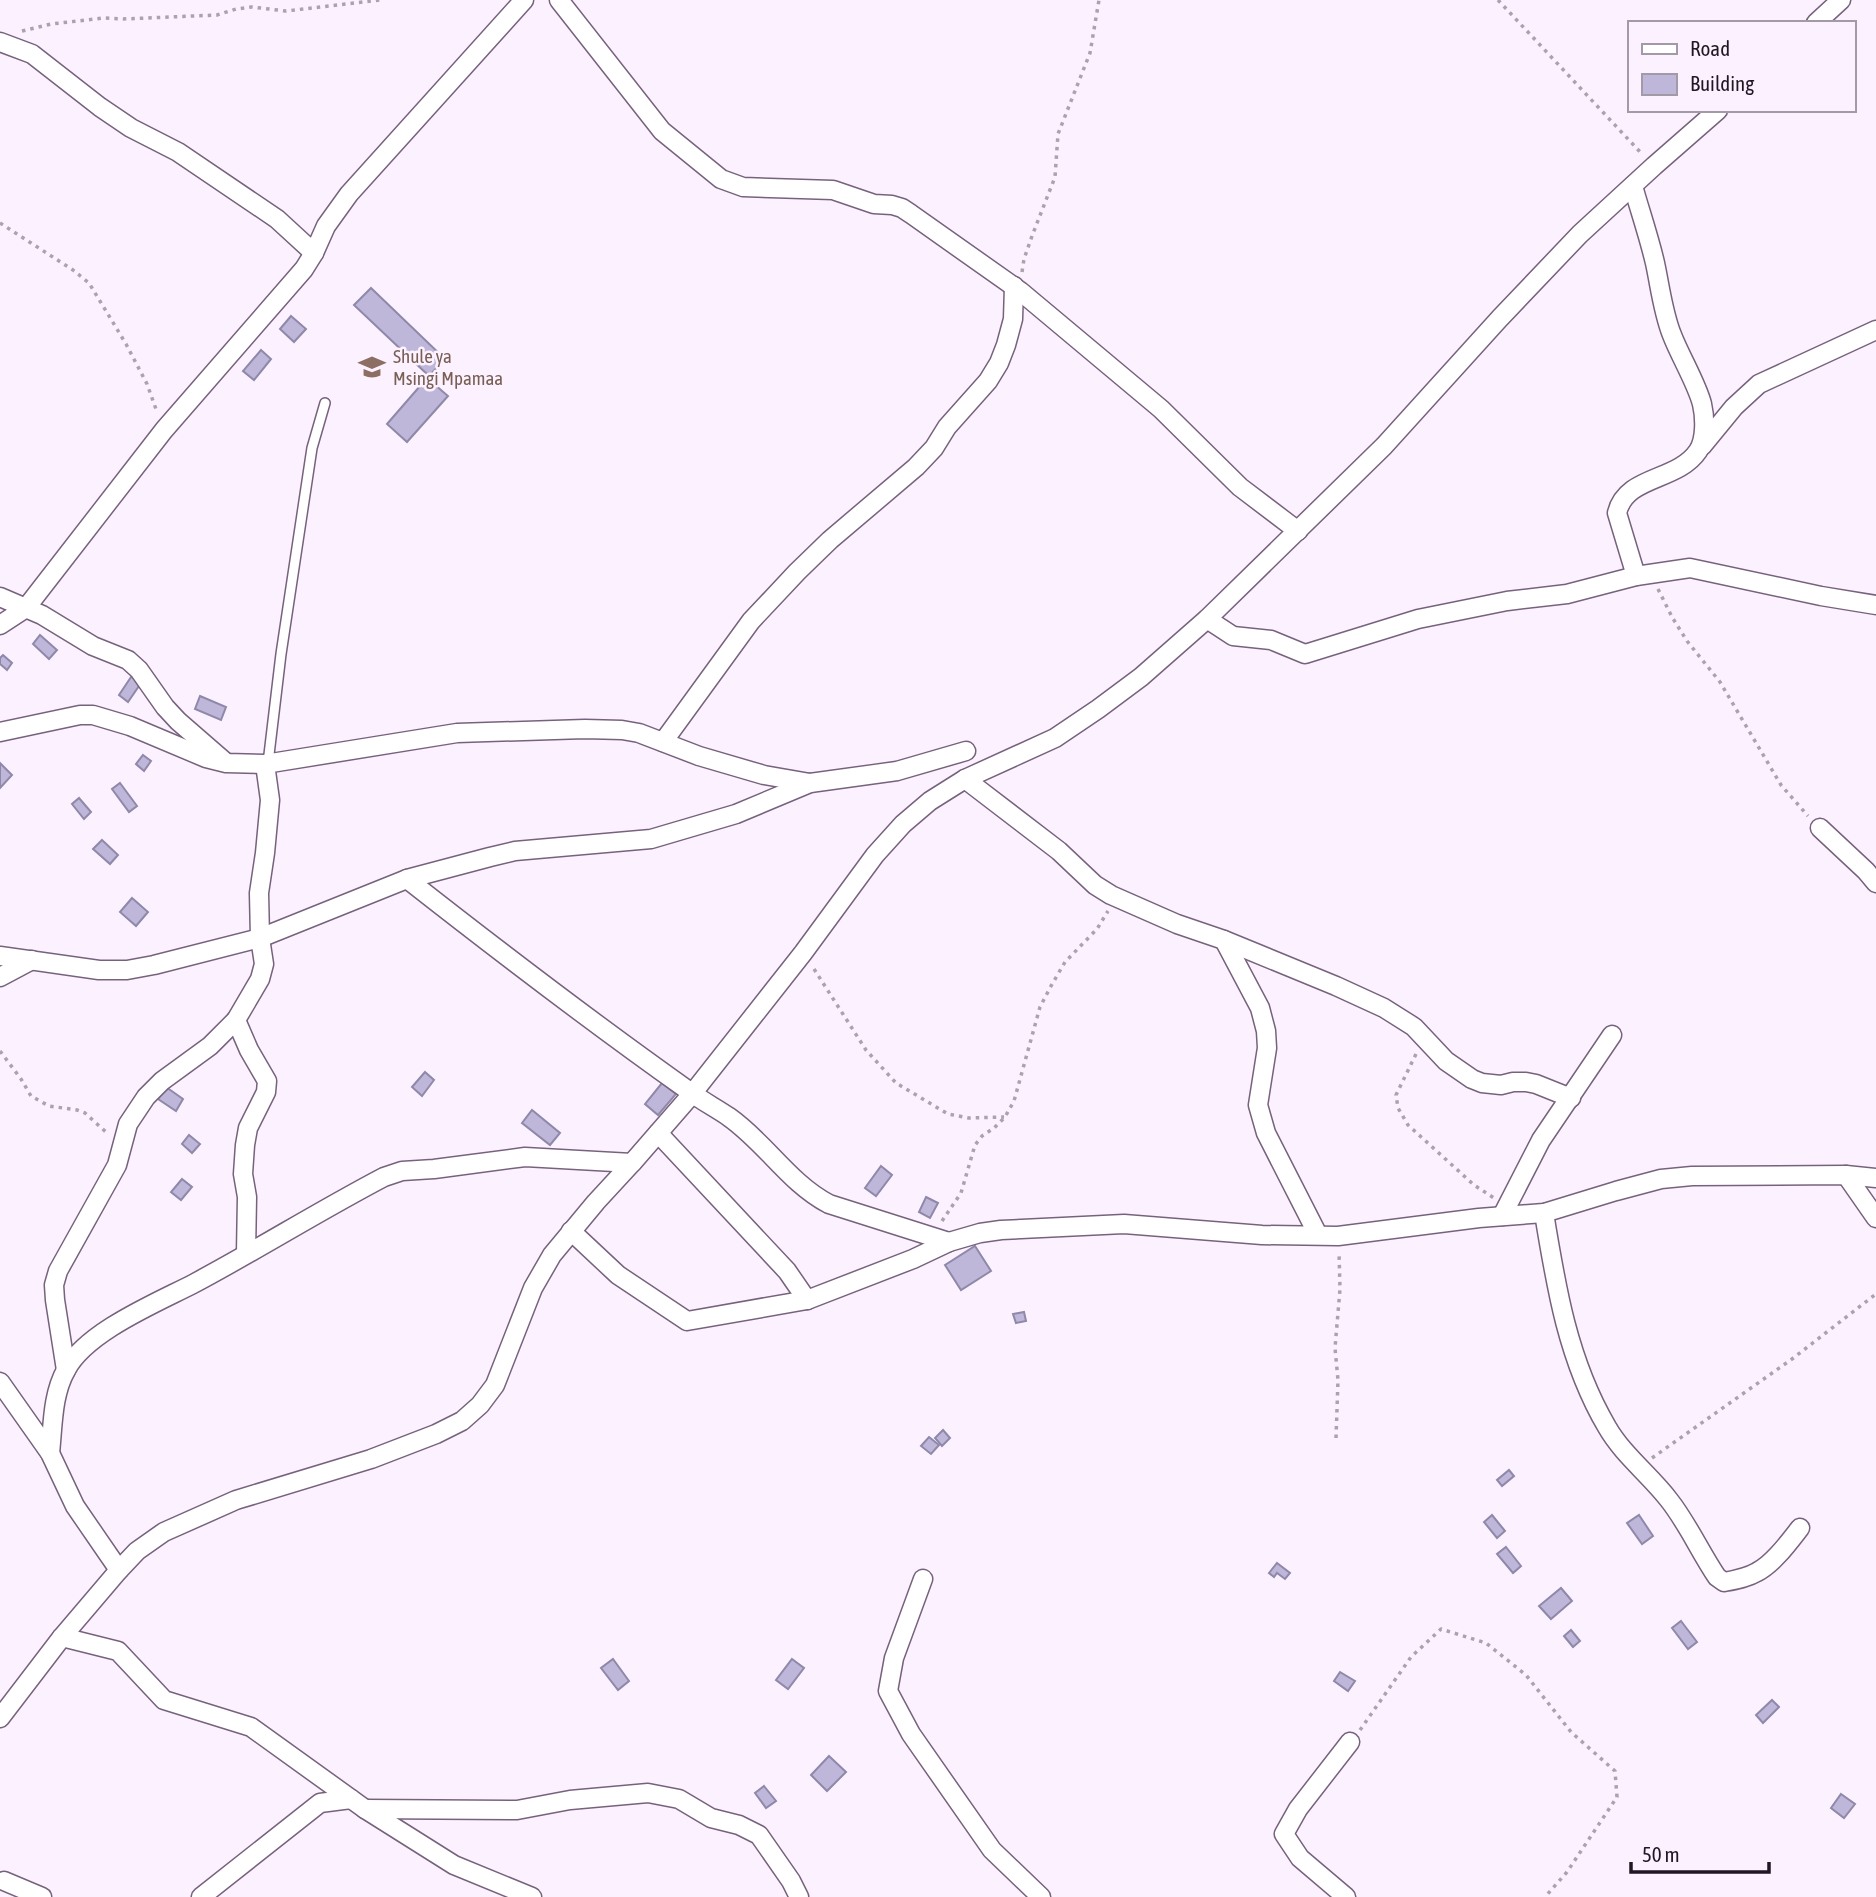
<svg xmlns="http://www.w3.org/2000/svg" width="1876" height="1897" font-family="'Asap Condensed',sans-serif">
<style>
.building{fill:#beb7da;stroke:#8f88a9;stroke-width:2}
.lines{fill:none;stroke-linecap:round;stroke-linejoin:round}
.service-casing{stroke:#77627d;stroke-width:12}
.minor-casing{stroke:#77627d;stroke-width:21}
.path{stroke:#aba2ae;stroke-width:3.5;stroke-dasharray:3.5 5;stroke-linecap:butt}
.service{stroke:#fff;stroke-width:9}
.minor{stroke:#fff;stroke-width:18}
.labels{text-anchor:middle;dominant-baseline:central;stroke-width:5;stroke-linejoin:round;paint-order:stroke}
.education-label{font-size:19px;fill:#785e54;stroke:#fcf2ff;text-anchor:start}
</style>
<rect width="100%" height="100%" fill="#fcf2ff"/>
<!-- building -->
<g class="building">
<path d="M371 288 445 359 429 376 354 305Z"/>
<path d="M291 316 306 329 294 342 280 329Z"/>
<path d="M261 350 271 359 254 380 243 371Z"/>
<path d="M427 378 448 396 407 442 387 424Z"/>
<path d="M40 635 57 650 49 659 33 644Z"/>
<path d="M3 655 12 663 7 670 0 664V658Z"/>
<path d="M133 674 143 680 128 702 119 695Z"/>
<path d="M200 696 226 707 221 720 195 709Z"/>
<path d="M143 755 151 761 144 771 136 764Z"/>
<path d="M0 763 12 775 0 788Z"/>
<path d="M120 783 137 806 129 812 112 789Z"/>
<path d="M79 798 91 812 84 819 72 804Z"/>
<path d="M102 840 118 855 110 864 93 849Z"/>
<path d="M132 898 148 912 136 926 120 912Z"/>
<path d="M425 1072 434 1080 422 1096 412 1087Z"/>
<path d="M662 1083 676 1094 658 1115 645 1104Z"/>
<path d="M166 1087 183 1099 176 1111 158 1099Z"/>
<path d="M532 1110 560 1133 550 1145 522 1123Z"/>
<path d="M189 1135 200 1144 192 1153 182 1144Z"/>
<path d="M881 1166 892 1175 876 1196 865 1188Z"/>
<path d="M182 1179 192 1187 181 1200 171 1192Z"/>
<path d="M926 1197 938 1203 930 1218 919 1212Z"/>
<path d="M975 1246 991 1271 961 1290 945 1265Z"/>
<path d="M1024 1312 1026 1321 1016 1323 1013 1314Z"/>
<path d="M943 1430 950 1438 942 1446 935 1438Z"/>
<path d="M929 1437 939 1445 931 1454 921 1446Z"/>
<path d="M1509 1470 1514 1476 1502 1486 1497 1480Z"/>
<path d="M1492 1515 1505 1531 1497 1538 1484 1522Z"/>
<path d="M1639 1515 1653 1536 1642 1544 1627 1523Z"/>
<path d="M1506 1547 1521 1566 1513 1573 1497 1554Z"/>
<path d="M1277 1563 1290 1573 1285 1579 1277 1573 1274 1577 1269 1573Z"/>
<path d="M1561 1588 1572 1601 1551 1619 1539 1606Z"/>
<path d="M1681 1621 1697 1642 1688 1649 1672 1628Z"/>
<path d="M1571 1630 1580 1641 1573 1647 1564 1636Z"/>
<path d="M613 1659 629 1681 618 1690 601 1668Z"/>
<path d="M792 1659 804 1668 788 1689 776 1680Z"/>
<path d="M1340 1672 1355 1681 1348 1691 1334 1681Z"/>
<path d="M1772 1700 1779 1707 1763 1723 1756 1715Z"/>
<path d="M829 1756 846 1772 827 1791 811 1775Z"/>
<path d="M764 1786 776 1801 766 1808 755 1793Z"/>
<path d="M1841 1794 1855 1804 1844 1818 1831 1808Z"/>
</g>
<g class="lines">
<defs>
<path id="service" d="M268 763 281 654 312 448 325 403"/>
<g id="minor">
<path d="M559 0 662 131 721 179 743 187 833 190 874 204 892 205 902 208 911 214 1020 291 1161 409 1240 487 1298 531"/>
<path d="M1816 23 1841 0"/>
<path d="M0 42 32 54 100 107 131 128 178 152 277 219 314 253"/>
<path d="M1633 186C1640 211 1649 237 1655 263 1660 286 1663 313 1672 335 1680 356 1697 384 1702 404 1705 417 1706 439 1698 451 1677 482 1626 475 1617 513L1636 576"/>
<path d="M1702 446 1734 407 1759 384 1876 330"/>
<path d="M0 597 42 615 93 646 128 660 139 670 165 707 178 721 224 761"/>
<path d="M1207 619 1233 636 1271 640 1305 654 1418 619 1507 601 1567 594 1636 576 1690 568 1821 596 1876 605"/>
<path d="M0 625 26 608 164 430 304 269 314 253 326 226 349 194 524 0"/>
<path d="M0 732 80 715H93L130 726 206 758 226 763 265 764 457 733 585 729 622 730 639 733 699 756 764 775 810 783"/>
<path d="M663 742 751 621 797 572 830 540 916 467 934 448 947 427 988 381 999 363 1006 345 1013 319 1014 286"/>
<path d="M965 779 1059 851 1095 885 1111 895 1177 924 1224 940 1336 986 1384 1008 1414 1027 1446 1061 1472 1079 1482 1083 1501 1085 1513 1082H1526L1536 1084 1571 1098"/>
<path d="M1820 828 1866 871 1876 883"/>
<path d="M407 879C500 952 593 1023 689 1091 702 1101 716 1108 729 1117 766 1143 789 1183 829 1204L949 1242"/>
<path d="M1224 940 1260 1008 1266 1031 1267 1048 1258 1105 1266 1133 1318 1235"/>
<path d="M0 956 99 970H127L154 965 260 938 407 879 490 857 515 851 651 839 736 814 810 783 897 771 966 751"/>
<path d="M0 977 32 960"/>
<path d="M236 1020 249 1050 267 1081 266 1092 248 1128 245 1145 243 1174 247 1197 246 1253"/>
<path d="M658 1133 787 1271 807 1300"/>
<path d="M1846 1175 1876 1218"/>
<path d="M1544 1213C1556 1287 1568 1361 1607 1427 1623 1455 1650 1475 1669 1500 1688 1524 1700 1552 1717 1577L1724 1582C1735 1580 1747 1578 1757 1572 1773 1564 1789 1542 1800 1528"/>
<path d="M1502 1216 1541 1140 1612 1035"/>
<path d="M571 1231 618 1275 687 1321 807 1300 913 1259 949 1242 980 1233 1001 1230 1124 1224 1262 1235 1338 1236 1479 1218 1544 1213 1616 1191 1661 1179 1692 1176 1846 1175 1876 1178"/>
<path d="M66 1370 55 1300 54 1285 58 1271 117 1165 128 1124 146 1097 162 1081 210 1046 236 1020 260 979 264 964 260 938 259 893 265 853 270 800 265 764"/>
<path d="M0 1382 50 1453 75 1506 119 1570"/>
<path d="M50 1453C53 1426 52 1395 66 1370 86 1332 156 1303 193 1284 257 1250 319 1211 384 1177L402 1171 434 1169 525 1157 632 1163"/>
<path d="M923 1579 894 1658 888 1691 911 1734 992 1850 1041 1897"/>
<path d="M62 1637 118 1651 164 1700 251 1727 365 1809 454 1865 532 1897"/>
<path d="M0 1718 62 1637 119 1570 137 1551 164 1532 236 1500 371 1459 436 1434 462 1421 480 1405 495 1385 533 1288 552 1255 596 1202 632 1163 692 1094 803 953 875 855 903 824 930 801 965 779 1055 738 1098 709 1141 677 1207 619 1384 446 1500 318 1580 234 1654 166 1718 110"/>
<path d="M365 1809 517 1810 570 1800 648 1793 679 1799 711 1818 739 1825 759 1835 791 1881 799 1897"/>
<path d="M4 1881 42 1897"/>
<path d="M201 1897 320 1803 351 1799"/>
<path d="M1346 1897 1300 1858 1284 1834 1298 1809 1350 1742"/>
</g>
</defs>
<!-- service casing -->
<use href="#service" class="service-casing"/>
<!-- minor casing -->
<use href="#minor" class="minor-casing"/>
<!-- path -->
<g class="path">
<path d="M1498 0 1642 154"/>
<path d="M22 31 51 24 104 18 123 19 217 15 236 9 252 7 286 11 380 0"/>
<path d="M0 223 73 270 89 283 126 344 147 384 157 412"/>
<path d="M1022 272 1024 259 1032 236 1055 177 1058 134 1090 53 1099 0"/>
<path d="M1658 589 1672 617 1687 641 1720 682 1781 785 1808 816"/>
<path d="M814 969 866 1050 896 1083 948 1114 969 1118 1004 1117"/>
<path d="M0 1051 21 1079 31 1096 49 1106 77 1110 85 1113 107 1133"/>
<path d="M1416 1054 1396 1095 1398 1108 1408 1125 1474 1185 1494 1198"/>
<path d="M942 1221 961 1193 975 1145 982 1136 994 1128 1005 1117 1014 1101 1040 1007 1051 986 1065 962 1097 929 1108 911"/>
<path d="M1336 1438 1338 1380 1335 1348 1340 1289 1339 1252"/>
<path d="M1652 1458 1792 1359 1876 1294"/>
<path d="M1360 1730 1411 1657 1441 1629 1486 1643 1526 1675 1571 1732 1615 1771 1617 1797 1567 1872 1545 1897"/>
</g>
<!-- service -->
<use href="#service" class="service"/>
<!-- minor -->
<use href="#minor" class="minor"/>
</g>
<!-- icons -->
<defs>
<symbol id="school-bare" viewBox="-9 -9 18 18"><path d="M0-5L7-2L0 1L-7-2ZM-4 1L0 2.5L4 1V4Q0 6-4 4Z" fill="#8d6e63" stroke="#fcf2ff" stroke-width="2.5" paint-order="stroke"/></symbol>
</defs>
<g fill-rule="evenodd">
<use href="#school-bare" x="353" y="348" width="38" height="38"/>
</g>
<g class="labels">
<!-- education labels -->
<g class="education-label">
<text x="393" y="356">Shule ya<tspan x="393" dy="22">Msingi Mpamaa</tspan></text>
</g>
</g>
<!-- legend -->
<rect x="1628" y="21" width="228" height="91" fill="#fcf2ff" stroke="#a49aa7" stroke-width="2"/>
<rect x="1642" y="44" width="35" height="10" fill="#ffffff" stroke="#a49aa7" stroke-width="2"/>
<text x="1690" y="56" font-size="21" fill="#201722">Road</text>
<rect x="1642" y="74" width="35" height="21" fill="#beb7da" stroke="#a49aa7" stroke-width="2"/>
<text x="1690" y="91" font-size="21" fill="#201722">Building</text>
<!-- scale -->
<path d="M1631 1862v10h138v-10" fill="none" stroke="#201722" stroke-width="3.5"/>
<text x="1642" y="1862" font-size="21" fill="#201722" stroke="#fcf2ff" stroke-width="5" paint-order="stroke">50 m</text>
</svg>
